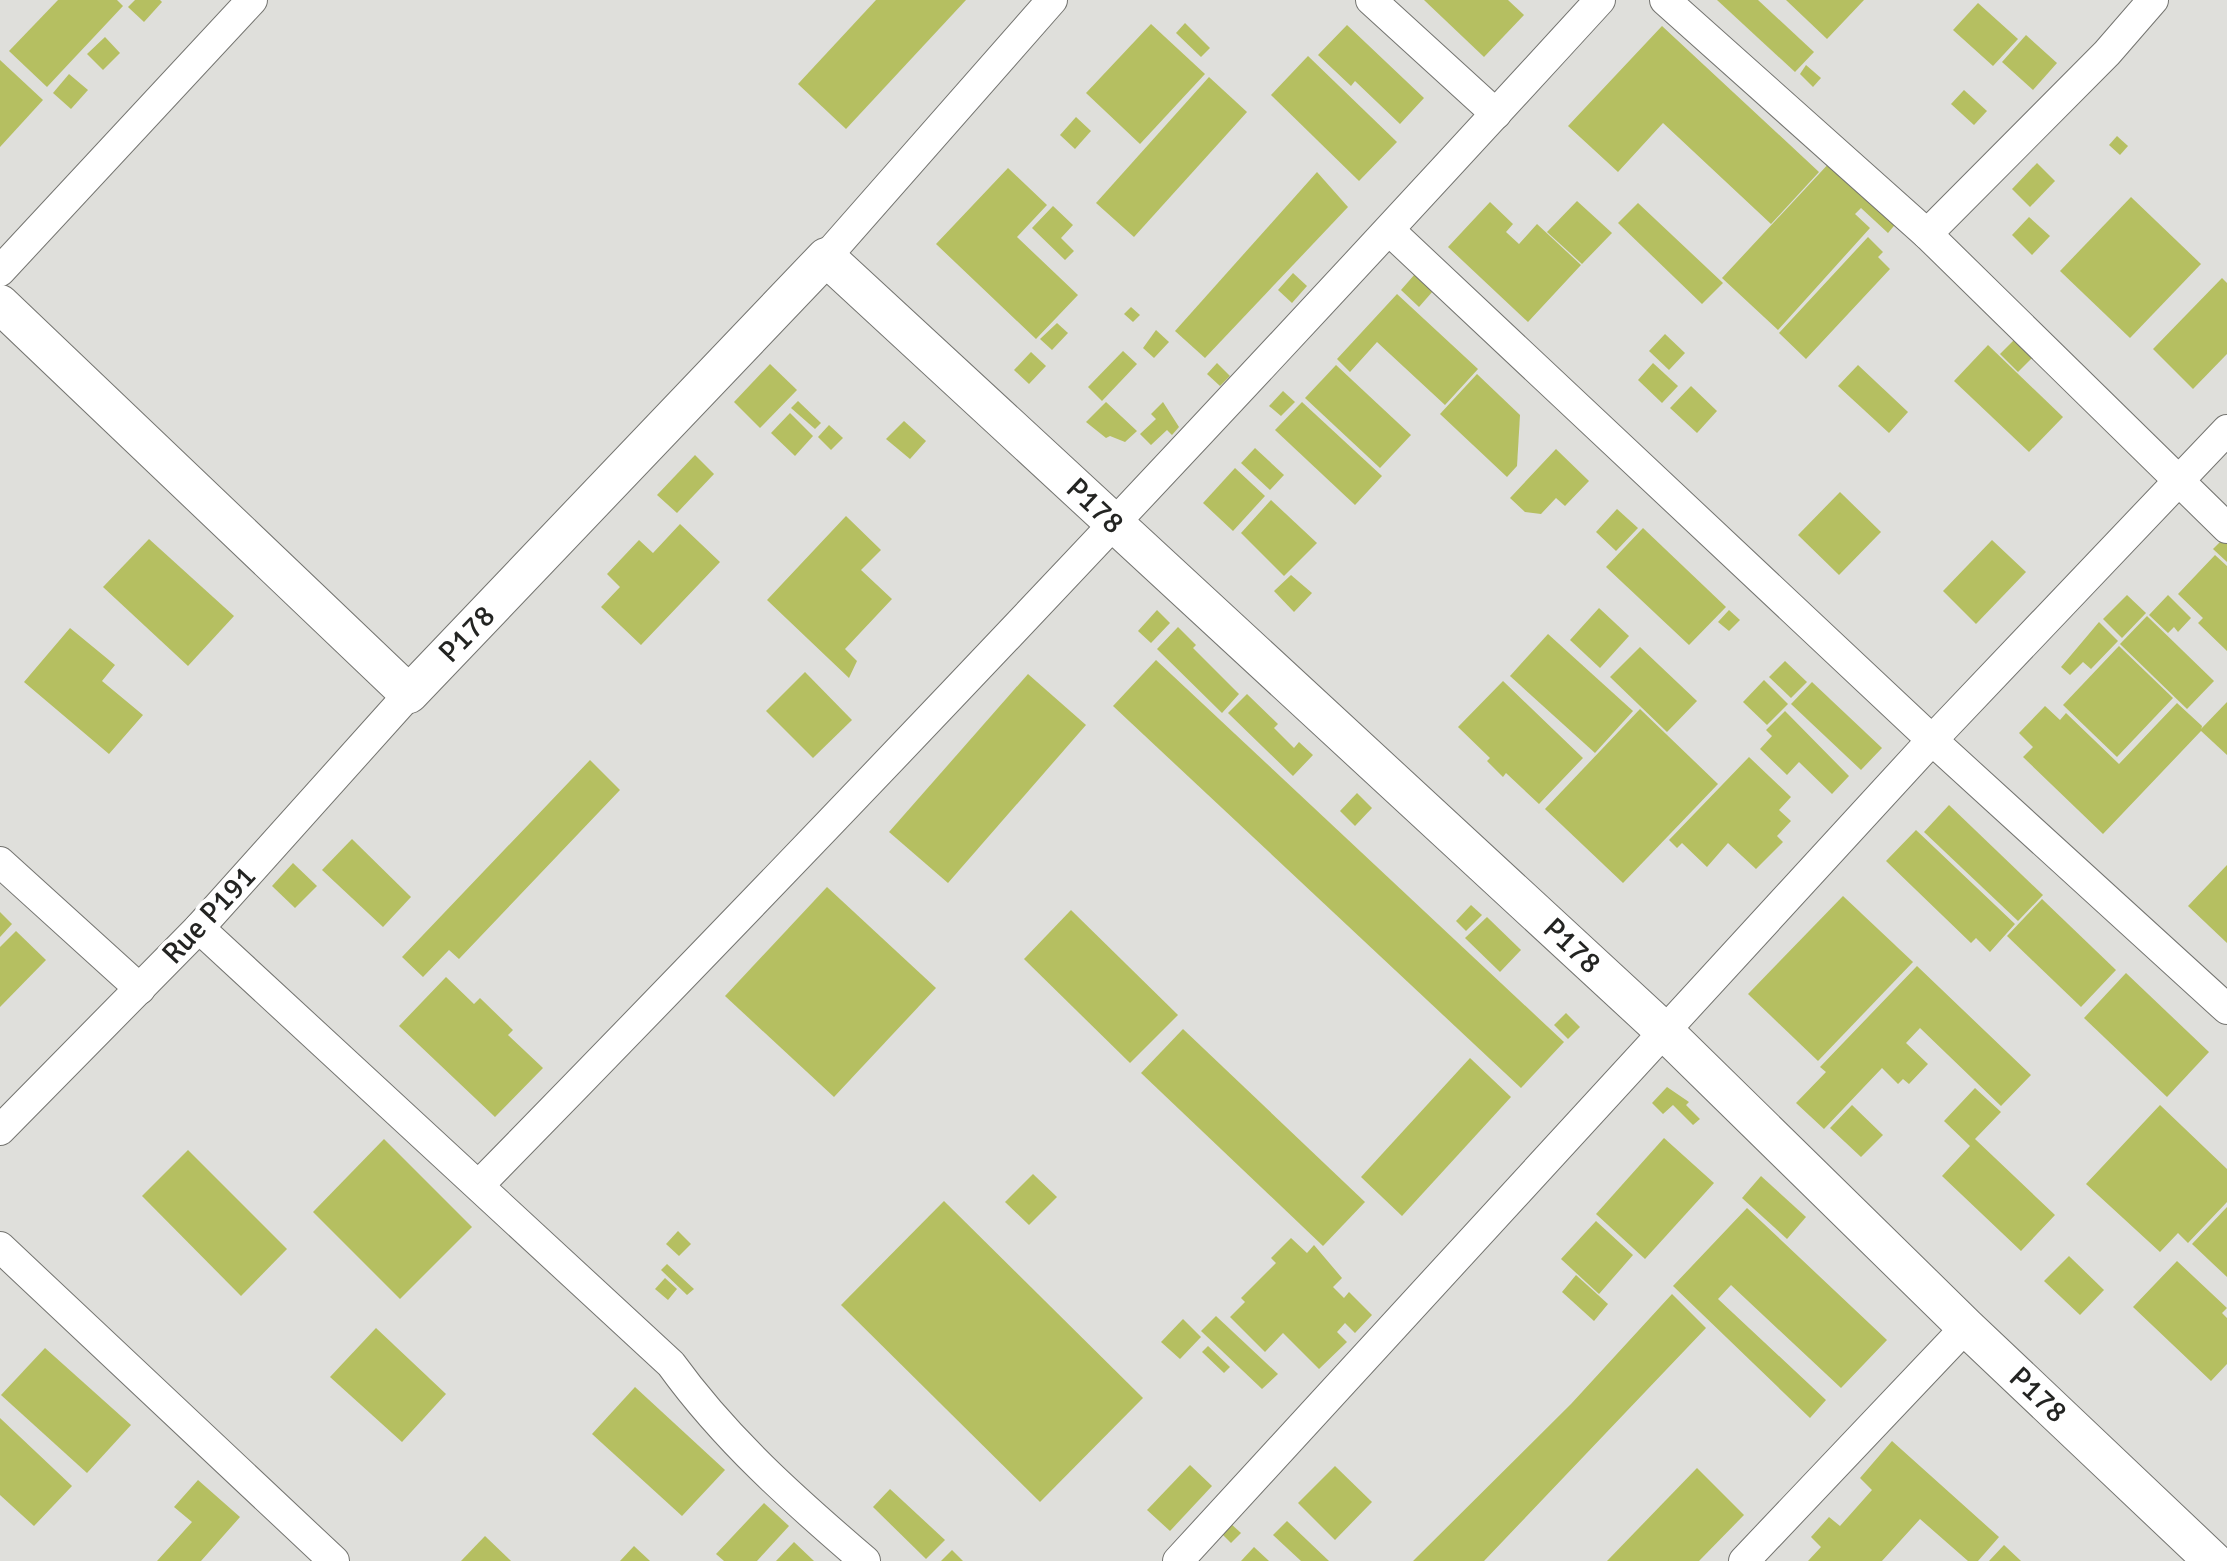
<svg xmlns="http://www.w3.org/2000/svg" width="2227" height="1561" font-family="Signika,sans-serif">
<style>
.building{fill:#b5bf61}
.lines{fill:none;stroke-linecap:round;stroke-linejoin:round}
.minor-casing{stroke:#747470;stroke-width:32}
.tertiary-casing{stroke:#747470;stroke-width:40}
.minor{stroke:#fff;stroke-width:30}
.tertiary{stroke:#fff;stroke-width:38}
.labels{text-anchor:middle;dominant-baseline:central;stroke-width:8;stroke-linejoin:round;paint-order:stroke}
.street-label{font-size:30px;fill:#232422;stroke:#fff}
</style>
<rect width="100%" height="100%" fill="#dfdfdb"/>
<!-- building -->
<g class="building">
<path d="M58 0H117L123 6 47 87 9 51Z"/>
<path d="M135 0H160L162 2 144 22 128 7Z"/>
<path d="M876 0H966L846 129 798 84Z"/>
<path d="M1424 0H1508L1524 15 1484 57Z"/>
<path d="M1717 0H1758L1814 52 1795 72Z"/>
<path d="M1786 0H1864L1827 39Z"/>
<path d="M1978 3 2018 39 1993 66 1953 30Z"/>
<path d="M1185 23 1210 48 1201 57 1176 33Z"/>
<path d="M1151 24 1205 74 1140 144 1086 93Z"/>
<path d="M1347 25 1424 98 1400 124 1355 81 1351 86 1318 55Z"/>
<path d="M1662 26 1819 172 1771 224 1663 123 1618 172 1568 126Z"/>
<path d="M2026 35 2057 63 2033 90 2002 62Z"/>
<path d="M105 37 120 53 103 70 87 54Z"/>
<path d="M1308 56 1397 142 1359 181 1271 95Z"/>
<path d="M0 60 43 100 0 147Z"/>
<path d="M1806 65 1821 78 1813 87 1800 74Z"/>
<path d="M69 74 88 90 71 109 53 93Z"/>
<path d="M1209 77 1247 112 1134 237 1096 203Z"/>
<path d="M1964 90 1987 111 1974 125 1951 104Z"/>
<path d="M1076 117 1091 131 1075 149 1060 135Z"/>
<path d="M2117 136 2128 146 2120 155 2109 145Z"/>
<path d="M1832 160 1898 221 1888 233 1861 208 1855 214 1870 228 1778 330 1722 278Z"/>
<path d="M2037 163 2055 181 2030 207 2012 189Z"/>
<path d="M1008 168 1047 205 1017 237 1078 295 1036 339 936 244Z"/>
<path d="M1317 172 1348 207 1205 358 1175 331Z"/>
<path d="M2131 197 2201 264 2130 338 2060 271Z"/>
<path d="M1577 201 1612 233 1582 264 1547 232Z"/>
<path d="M1490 202 1513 224 1506 232 1519 244 1537 224 1581 265 1528 322 1448 247Z"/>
<path d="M1638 203 1723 283 1702 304 1618 223Z"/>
<path d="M1053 206 1073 225 1061 238 1074 251 1065 260 1032 228Z"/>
<path d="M2029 217 2050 236 2032 255 2012 235Z"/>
<path d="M1868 237 1883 252 1878 257 1890 269 1806 359 1779 333Z"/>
<path d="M1293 273 1307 286 1292 303 1278 290Z"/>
<path d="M1415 274 1433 291 1419 307 1401 290Z"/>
<path d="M2222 278 2227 283V354L2193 389 2153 349Z"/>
<path d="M1397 294 1478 369 1445 405 1377 342 1350 372 1337 359Z"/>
<path d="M1131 307 1140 315 1133 322 1124 314Z"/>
<path d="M1057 323 1068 333 1052 350 1040 339Z"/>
<path d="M1156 330 1169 342 1154 358 1143 348Z"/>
<path d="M1665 334 1685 353 1669 370 1649 351Z"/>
<path d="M2019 335 2037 353 2018 372 2000 354Z"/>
<path d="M1988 345 2063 417 2029 452 1954 381Z"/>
<path d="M1123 351 1137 364 1102 401 1088 387Z"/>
<path d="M1031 352 1046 366 1029 384 1014 370Z"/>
<path d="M1217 363 1230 376 1220 386 1207 374Z"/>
<path d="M1653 363 1678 386 1662 403 1638 380Z"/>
<path d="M770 364 797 390 760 428 734 402Z"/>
<path d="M1336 365 1411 435 1380 468 1305 398Z"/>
<path d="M1858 365 1908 412 1889 433 1838 386Z"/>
<path d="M1477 374 1520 415 1517 466 1507 477 1440 414Z"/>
<path d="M1691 386 1717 411 1697 433 1670 408Z"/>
<path d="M1283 391 1295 402 1281 416 1269 406Z"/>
<path d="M798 401 821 423 815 429 791 408Z"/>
<path d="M1106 402 1137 431 1125 442 1110 436 1106 438 1086 422Z"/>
<path d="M1163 402 1179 427 1172 435 1167 430 1151 445 1140 434 1156 419 1151 414Z"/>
<path d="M1302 402 1382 476 1355 505 1275 430Z"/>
<path d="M790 413 813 436 795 456 771 433Z"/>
<path d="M904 421 926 441 910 459 886 439Z"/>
<path d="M829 425 843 438 831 450 818 437Z"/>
<path d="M1255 448 1284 475 1270 490 1241 463Z"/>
<path d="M1556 449 1589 481 1565 506 1556 498 1541 514 1525 512 1510 498Z"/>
<path d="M695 455 714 474 677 513 657 495Z"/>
<path d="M1235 468 1265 496 1233 531 1203 503Z"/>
<path d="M1840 492 1881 532 1839 575 1798 535Z"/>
<path d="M1271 500 1317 543 1284 576 1241 533Z"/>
<path d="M1617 509 1638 528 1616 551 1596 532Z"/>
<path d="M846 516 881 550 861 570 892 599 845 649 857 661 849 678 767 600Z"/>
<path d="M680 524 720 562 641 645 601 607 620 587 607 574 639 540 653 553Z"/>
<path d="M1643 528 1726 607 1689 645 1606 567Z"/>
<path d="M2227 535V562L2213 549Z"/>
<path d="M149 539 234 616 188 666 103 587Z"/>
<path d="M1992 540 2026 572 1976 624 1943 591Z"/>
<path d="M2215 555 2227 566V651L2198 623 2203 618 2178 594Z"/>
<path d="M1291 575 1312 593 1294 612 1274 591Z"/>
<path d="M2127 595 2146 613 2122 638 2103 619Z"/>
<path d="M2168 595 2191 618 2178 632 2174 627 2168 633 2149 615Z"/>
<path d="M1599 608 1629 636 1600 668 1570 640Z"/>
<path d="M1157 610 1170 623 1151 643 1138 631Z"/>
<path d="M1729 610 1740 620 1729 631 1718 622Z"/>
<path d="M2147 616 2214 681 2187 709 2120 644Z"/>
<path d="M2099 622 2118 641 2091 669 2083 662 2070 675 2061 667Z"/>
<path d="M1178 627 1196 645 1193 648 1239 694 1222 713 1157 649Z"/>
<path d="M70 628 115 665 102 681 143 715 109 754 24 682Z"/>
<path d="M1548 634 1633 711 1595 753 1510 676Z"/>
<path d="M2119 646 2173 698 2117 757 2063 705Z"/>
<path d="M1640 647 1697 701 1667 732 1610 677Z"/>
<path d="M1156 660 1564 1042 1521 1088 1113 706Z"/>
<path d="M1785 661 1807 682 1791 698 1769 677Z"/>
<path d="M805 672 852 720 813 758 766 711Z"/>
<path d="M1028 674 1086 725 948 883 889 832Z"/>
<path d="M1764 680 1788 704 1767 725 1743 702Z"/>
<path d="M1503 681 1583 758 1539 804 1506 773 1503 777 1487 761 1490 758 1458 727Z"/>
<path d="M1812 682 1882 748 1861 770 1791 704Z"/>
<path d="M1247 694 1278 724 1274 728 1294 748 1299 742 1313 755 1293 776 1228 713Z"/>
<path d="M2227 702V755L2200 730Z"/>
<path d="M2177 703 2202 726 2201 731 2103 834 2023 757 2033 747 2019 733 2045 706 2060 720 2066 713 2119 764Z"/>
<path d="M1640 709 1718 784 1623 883 1545 809Z"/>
<path d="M1785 711 1849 776 1832 794 1799 762 1787 775 1760 749 1772 736 1766 730Z"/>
<path d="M1749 757 1791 797 1779 810 1791 821 1777 836 1783 842 1756 869 1728 843 1707 867 1682 843 1677 848 1669 840Z"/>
<path d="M590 760 620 790 459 959 449 950 423 977 402 957Z"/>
<path d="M1357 793 1372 808 1355 826 1340 811Z"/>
<path d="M1949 805 2043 895 2018 921 1924 832Z"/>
<path d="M1916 830 2015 924 1990 952 1976 938 1971 943 1886 861Z"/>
<path d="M352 839 411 897 383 927 322 870Z"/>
<path d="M293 863 317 886 295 908 272 886Z"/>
<path d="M2227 865V943L2188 906Z"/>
<path d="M827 887 936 988 834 1097 725 996Z"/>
<path d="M1843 896 1913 962 1818 1061 1748 994Z"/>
<path d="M2042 899 2116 970 2081 1007 2007 936Z"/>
<path d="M1471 905 1482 915 1466 931 1456 921Z"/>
<path d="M1071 910 1178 1015 1130 1063 1024 959Z"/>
<path d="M0 912 12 924 0 937Z"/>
<path d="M1487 917 1521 950 1500 972 1465 938Z"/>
<path d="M16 931 46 960 0 1007V947Z"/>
<path d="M1917 966 2031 1075 2001 1106 1920 1028 1906 1043 1928 1064 1909 1084 1903 1079 1898 1084 1882 1068 1824 1129 1796 1103 1826 1072 1820 1067Z"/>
<path d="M2126 973 2209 1052 2167 1097 2084 1018Z"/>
<path d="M446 977 474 1004 480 998 513 1030 508 1035 543 1068 495 1117 399 1026Z"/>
<path d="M1566 1013 1580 1027 1568 1039 1554 1025Z"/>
<path d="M1183 1029 1365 1202 1323 1246 1141 1073Z"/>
<path d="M1470 1058 1511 1097 1402 1216 1361 1177Z"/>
<path d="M1667 1087 1689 1102 1686 1105 1700 1119 1693 1125 1673 1105 1663 1114 1652 1103Z"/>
<path d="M1975 1088 2001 1112 1975 1139 2055 1215 2021 1251 1942 1176 1970 1146 1944 1121Z"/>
<path d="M1852 1105 1883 1135 1861 1157 1830 1128Z"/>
<path d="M2160 1105 2227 1169V1202L2188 1243 2178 1233 2160 1252 2086 1184Z"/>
<path d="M1664 1138 1714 1183 1645 1259 1596 1214Z"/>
<path d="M384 1139 472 1227 400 1299 313 1212Z"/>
<path d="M188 1150 287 1249 241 1296 142 1196Z"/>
<path d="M1033 1174 1057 1197 1029 1225 1005 1202Z"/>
<path d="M1761 1176 1806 1217 1787 1239 1742 1198Z"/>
<path d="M944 1201 1143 1398 1040 1502 841 1305Z"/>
<path d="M2227 1207V1277L2192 1244Z"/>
<path d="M1747 1208 1887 1340 1841 1388 1731 1285 1718 1299 1826 1400 1810 1418 1673 1286Z"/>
<path d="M1596 1221 1633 1255 1599 1294 1561 1259Z"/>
<path d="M678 1231 691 1244 679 1256 666 1244Z"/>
<path d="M1291 1238 1307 1253 1314 1245 1342 1278 1333 1287 1344 1298 1349 1292 1372 1315 1355 1333 1345 1323 1337 1332 1347 1342 1319 1369 1283 1333 1265 1352 1230 1317 1245 1302 1241 1298 1276 1263 1271 1258Z"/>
<path d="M2069 1256 2104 1290 2080 1315 2044 1281Z"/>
<path d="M2177 1261 2227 1308 2222 1313 2227 1318V1364L2211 1381 2133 1307Z"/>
<path d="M667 1264 694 1289 687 1295 661 1270Z"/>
<path d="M1576 1275 1608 1304 1594 1321 1562 1292Z"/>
<path d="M665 1278 677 1289 668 1300 655 1289Z"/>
<path d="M1672 1294 1706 1328 1484 1561H1413L1571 1404Z"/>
<path d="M1216 1316 1278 1374 1262 1389 1201 1331Z"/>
<path d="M1183 1319 1201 1337 1180 1359 1161 1342Z"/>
<path d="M376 1328 446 1394 402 1442 330 1377Z"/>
<path d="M1208 1346 1230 1367 1224 1373 1202 1352Z"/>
<path d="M45 1348 131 1425 87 1473 1 1395Z"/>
<path d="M635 1387 725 1470 682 1516 592 1434Z"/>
<path d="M0 1418 72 1486 34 1526 0 1495Z"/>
<path d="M1892 1441 1999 1537 1978 1561H1968L1920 1519 1882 1561H1808L1821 1547 1811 1537 1829 1517 1840 1526 1872 1490 1860 1478Z"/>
<path d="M1190 1465 1212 1486 1170 1531 1147 1510Z"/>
<path d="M1335 1466 1372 1502 1335 1540 1298 1503Z"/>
<path d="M1697 1468 1744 1515 1699 1561H1607Z"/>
<path d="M198 1480 240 1517 201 1561H157L192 1522 174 1507Z"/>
<path d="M890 1489 945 1540 926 1559 873 1507Z"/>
<path d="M764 1503 789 1526 757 1561H724L716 1554Z"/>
<path d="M1287 1521 1329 1561H1301L1273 1535Z"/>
<path d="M1230 1523 1241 1533 1231 1543 1221 1533Z"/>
<path d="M485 1536 511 1561H461Z"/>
<path d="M794 1542 814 1561H776Z"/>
<path d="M2004 1545 2021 1561H1989Z"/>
<path d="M634 1546 650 1561H620Z"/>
<path d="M1254 1547 1269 1561H1241Z"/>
<path d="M952 1550 963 1561H941Z"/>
</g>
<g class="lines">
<defs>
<g id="minor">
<path d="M1371 0 1496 114"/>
<path d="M1665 0 1927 234 2227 528"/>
<path d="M1390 231 1932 740 2227 1009"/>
<path d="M1927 234 2107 53 2153 0"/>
<path d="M826 257 1052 0"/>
<path d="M0 271 252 0"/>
<path d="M0 862 140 989"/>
<path d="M199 928 671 1364C726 1440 794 1500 865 1561"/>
<path d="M0 1130 199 928 409 694"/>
<path d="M480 1184C860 796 1233 401 1600 0"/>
<path d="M0 1247 334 1561"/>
<path d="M1178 1561 1932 740 2227 430"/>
<path d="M1744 1561 1966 1327"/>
</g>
<path id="tertiary" d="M0 304 409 694 826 257 1664 1031 1966 1327 2213 1561"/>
</defs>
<!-- minor casing -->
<use href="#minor" class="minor-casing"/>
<!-- tertiary casing -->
<use href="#tertiary" class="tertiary-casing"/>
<!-- minor -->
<use href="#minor" class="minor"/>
<!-- tertiary -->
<use href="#tertiary" class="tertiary"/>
</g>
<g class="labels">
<!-- street labels -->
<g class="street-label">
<text transform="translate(1095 506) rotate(43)">P178</text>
<text transform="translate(467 634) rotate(-46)">P178</text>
<text transform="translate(209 915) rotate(-47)">Rue P191</text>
<text transform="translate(1572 946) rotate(43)">P178</text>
<text transform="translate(2038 1395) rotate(43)">P178</text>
</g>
</g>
</svg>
